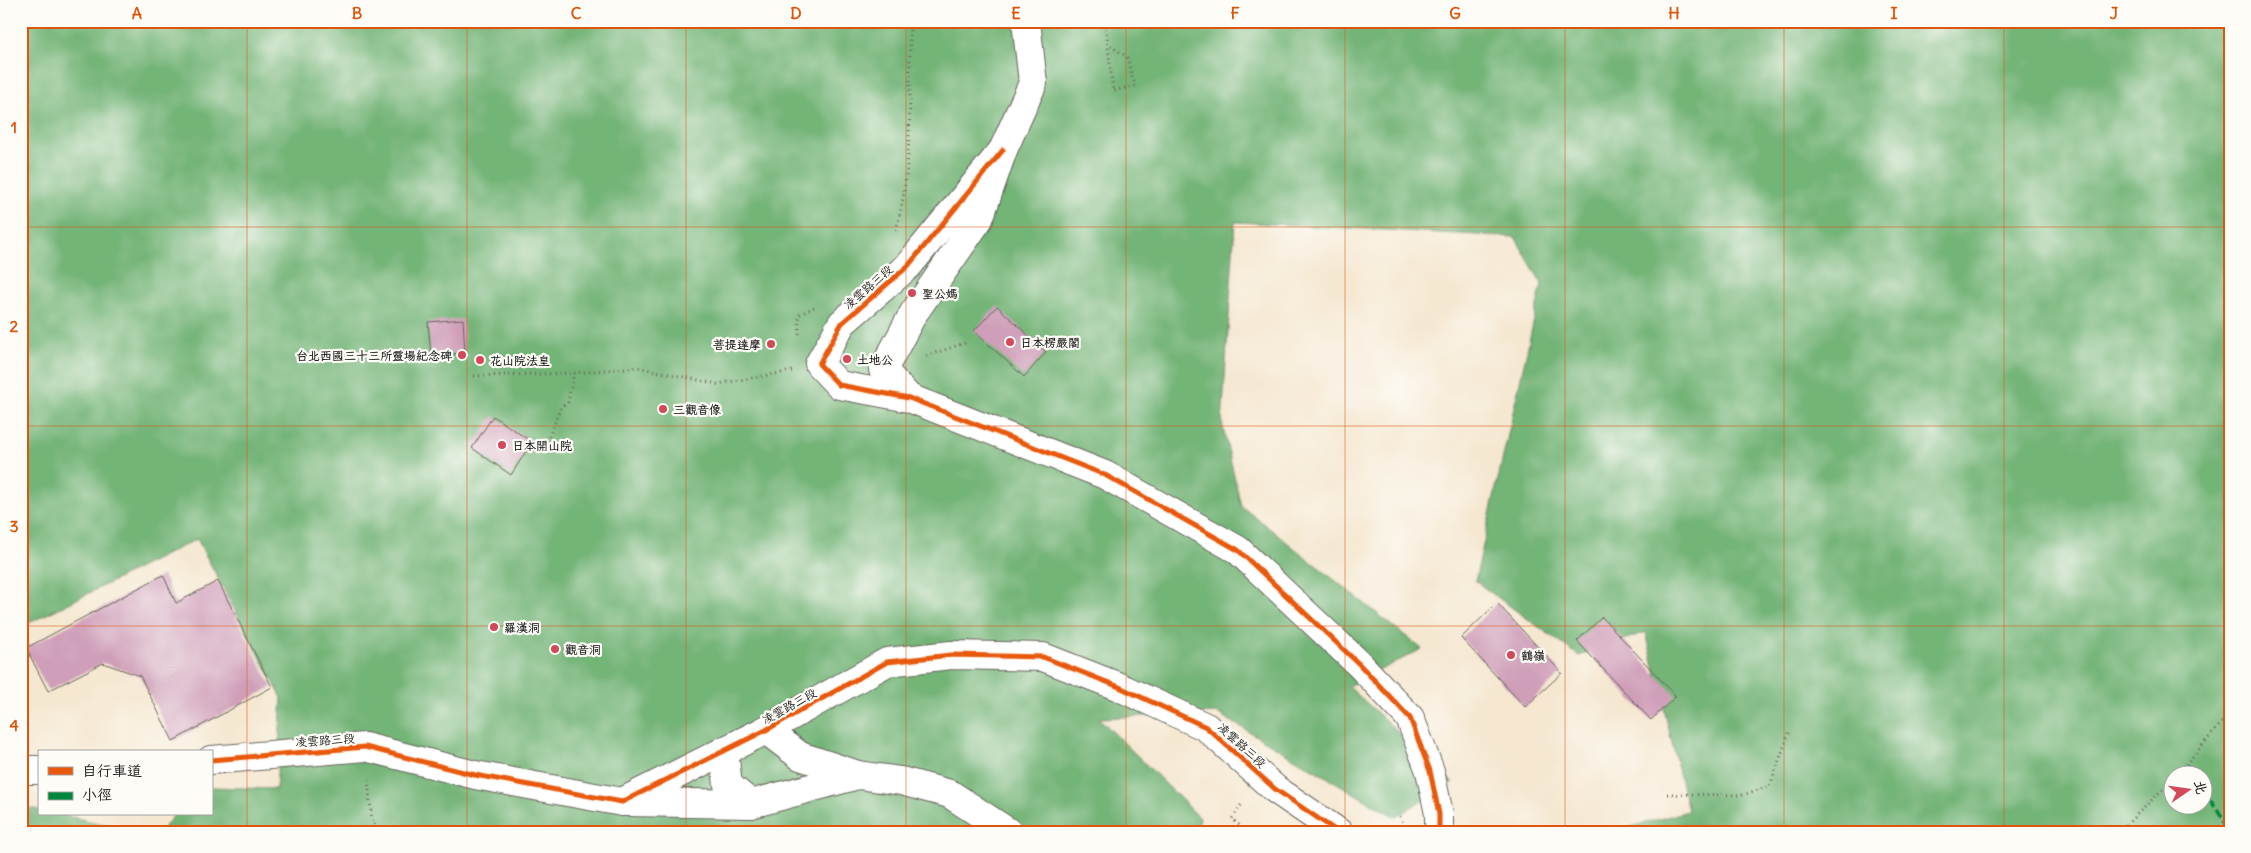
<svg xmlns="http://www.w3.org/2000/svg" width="2251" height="853" font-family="Delius,'LXGW WenKai TC',sans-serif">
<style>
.forest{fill:#73b477;stroke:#48684a;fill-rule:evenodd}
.building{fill:#cf9fb9}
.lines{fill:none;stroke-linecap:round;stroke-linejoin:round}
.minor-casing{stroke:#68635b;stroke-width:30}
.path{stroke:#68635b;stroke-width:3;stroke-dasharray:1 4;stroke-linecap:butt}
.minor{stroke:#fff;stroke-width:28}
.quiet{stroke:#00873e;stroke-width:4;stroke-dasharray:8 4;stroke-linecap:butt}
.cycleway-casing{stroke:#fdfcf7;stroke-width:8}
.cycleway{stroke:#e8590c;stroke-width:5}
.grid{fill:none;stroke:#de560d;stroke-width:1;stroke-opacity:0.55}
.poi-dot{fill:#d1495b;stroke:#fdfcf7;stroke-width:2}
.labels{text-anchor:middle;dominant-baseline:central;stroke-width:4.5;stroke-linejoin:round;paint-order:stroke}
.street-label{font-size:12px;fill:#1c1c1c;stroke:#fdfcf7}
.poi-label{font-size:12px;font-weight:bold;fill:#1c1c1c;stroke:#fdfcf7;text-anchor:start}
.neatline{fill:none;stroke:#de560d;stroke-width:2}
.grid-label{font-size:16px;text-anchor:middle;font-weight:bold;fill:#de560d}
</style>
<rect width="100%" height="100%" fill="#fdfcf7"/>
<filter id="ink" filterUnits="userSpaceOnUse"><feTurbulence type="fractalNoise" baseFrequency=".02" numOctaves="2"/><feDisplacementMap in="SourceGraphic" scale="10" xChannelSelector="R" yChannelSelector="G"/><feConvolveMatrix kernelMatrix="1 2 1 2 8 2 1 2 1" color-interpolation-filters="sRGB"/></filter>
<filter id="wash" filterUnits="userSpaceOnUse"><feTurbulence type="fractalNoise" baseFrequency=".0096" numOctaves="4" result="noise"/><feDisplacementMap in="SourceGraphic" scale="20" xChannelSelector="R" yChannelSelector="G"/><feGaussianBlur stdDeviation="1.12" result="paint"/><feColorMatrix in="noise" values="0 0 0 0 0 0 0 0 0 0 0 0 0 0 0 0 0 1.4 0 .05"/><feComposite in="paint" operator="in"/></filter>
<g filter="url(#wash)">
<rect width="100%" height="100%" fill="#f5e7d0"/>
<!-- forest -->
<g class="forest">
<path d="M21 21H2230V832H1613L1688 811 1646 632 1579 656 1475 581 1542 284 1515 237 1235 222 1222 423 1241 506 1422 649 1348 686 1453 782 1395 817 1217 713 1099 718 1200 818 1196 832H160L175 814H211V787L276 789 282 698 197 539 23 626 29 655 21 658ZM2174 776H2204V806H2174Z"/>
<path d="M21 806 39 810V814H58L140 832H21Z"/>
</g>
<g id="blocks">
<!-- building -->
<g class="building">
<path d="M997 306 1046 352 1024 377 974 331Z"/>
<path d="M463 319 465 353 431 355 428 322Z"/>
<path d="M493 416 532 442 511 475 472 448Z"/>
<path d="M163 575 176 603 218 581 272 687 173 741 140 676 103 663 48 691 26 648Z"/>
<path d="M1497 603 1562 673 1525 707 1461 638Z"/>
<path d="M1602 617 1676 696 1651 720 1577 641Z"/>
</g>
</g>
</g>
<g filter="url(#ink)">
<use href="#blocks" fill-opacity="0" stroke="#68635b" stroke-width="1"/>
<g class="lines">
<defs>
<g id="minor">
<path d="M1003 150 908 266 842 323 819 364 839 385 909 398 1105 475 1238 550 1359 664 1410 718 1430 771 1439 814V832"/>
<path d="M909 398 883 370 913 314 979 219 1003 150 1033 83 1026 21"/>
<path d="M766 730 800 756 858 775 901 781 950 794 1008 832"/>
<path d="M724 751 728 785 751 804"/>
<path d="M211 760 365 747 475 775 622 802 766 730 887 662 951 655 1043 657 1117 686 1206 727 1275 789 1338 832"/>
<path d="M21 770H39"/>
<path d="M626 802 751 804 858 775"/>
</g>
</defs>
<!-- minor casing -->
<use href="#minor" class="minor-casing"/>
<!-- path -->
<g class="path">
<path d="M1092 21 1106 29 1113 91 1135 86 1127 57 1108 44"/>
<path d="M896 230C914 164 909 89 910 21"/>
<path d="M799 334V315L814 307"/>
<path d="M926 356 965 343"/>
<path d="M474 376 574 373 637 367 717 384 792 371"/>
<path d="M545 446 561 407 568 402 574 373"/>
<path d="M2176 776 2230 713"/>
<path d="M368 780 372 821 380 832"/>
<path d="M1667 794 1742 795 1770 786 1790 730"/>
<path d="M1241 805 1232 819 1247 832"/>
<path d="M1400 816 1407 831"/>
<path d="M2119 832 2174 778"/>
</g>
<!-- minor -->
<use href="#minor" class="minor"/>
<!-- quiet -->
<g class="quiet">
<path d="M2186 765 2194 776"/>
<path d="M2204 790 2230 829"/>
</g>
<defs>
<g id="cycleway">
<path d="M1003 150 908 266 842 323 819 364 839 385 909 398 1105 475 1238 550 1359 664 1410 718 1430 771 1439 814V832"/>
<path d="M211 760 365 747 475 775 622 802 766 730 887 662 951 655 1043 657 1117 686 1206 727 1275 789 1338 832"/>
</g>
</defs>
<!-- cycleway casing -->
<use href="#cycleway" class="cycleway-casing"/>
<!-- cycleway -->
<use href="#cycleway" class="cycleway"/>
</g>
</g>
<!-- grid -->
<path class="grid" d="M247 21V832M467 21V832M686 21V832M906 21V832M1126 21V832M1345 21V832M1565 21V832M1784 21V832M2004 21V832M21 227H2230M21 426H2230M21 626H2230"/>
<!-- markers -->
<g class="poi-dot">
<circle cx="912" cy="293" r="5"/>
<circle cx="1010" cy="342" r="5"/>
<circle cx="771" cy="344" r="5"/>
<circle cx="462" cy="355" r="5"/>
<circle cx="847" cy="359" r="5"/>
<circle cx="480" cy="360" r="5"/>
<circle cx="663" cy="409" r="5"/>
<circle cx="502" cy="445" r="5"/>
<circle cx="494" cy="627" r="5"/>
<circle cx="555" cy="649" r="5"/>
<circle cx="1511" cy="655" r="5"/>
</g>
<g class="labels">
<!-- street labels -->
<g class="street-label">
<text transform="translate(868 287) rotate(-41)">凌雲路三段</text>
<text transform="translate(789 706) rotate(-29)">凌雲路三段</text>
<text transform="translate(325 740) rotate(-4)">凌雲路三段</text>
<text transform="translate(1242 745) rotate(42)">凌雲路三段</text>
</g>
<!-- poi labels -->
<g class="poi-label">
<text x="922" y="293">聖公媽</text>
<text x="1020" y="342">日本楞嚴閣</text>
<text x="761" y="344" text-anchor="end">菩提達摩</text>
<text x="452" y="355" text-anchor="end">台北西國三十三所靈場紀念碑</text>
<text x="857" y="359">土地公</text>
<text x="490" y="360">花山院法皇</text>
<text x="673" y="409">三觀音像</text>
<text x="512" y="445">日本開山院</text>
<text x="504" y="627">羅漢洞</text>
<text x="565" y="649">觀音洞</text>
<text x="1521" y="655">鶴嶺</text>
</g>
</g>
<!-- margin -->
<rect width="2251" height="853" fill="none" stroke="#fdfcf7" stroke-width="55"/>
<!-- legend -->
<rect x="38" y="750" width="175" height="65" fill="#fdfcf7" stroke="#a3a29f"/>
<rect x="48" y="767" width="25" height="8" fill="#e8590c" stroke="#a3a29f"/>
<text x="82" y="776" font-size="15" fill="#1c1c1c">自行車道</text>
<rect x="48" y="792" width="25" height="8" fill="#00873e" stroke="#a3a29f"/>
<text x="82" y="800" font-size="15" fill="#1c1c1c">小徑</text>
<!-- north arrow -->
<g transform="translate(2188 790) rotate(77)"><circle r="24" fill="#fdfcf7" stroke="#a3a29f"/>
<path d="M0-4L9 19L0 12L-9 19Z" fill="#d1495b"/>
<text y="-8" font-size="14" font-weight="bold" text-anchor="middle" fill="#1c1c1c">北</text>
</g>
<rect x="28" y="28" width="2196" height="798" class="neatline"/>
<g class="grid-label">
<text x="137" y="19">A</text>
<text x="357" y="19">B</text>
<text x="576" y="19">C</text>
<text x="796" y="19">D</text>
<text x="1016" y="19">E</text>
<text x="1235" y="19">F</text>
<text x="1455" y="19">G</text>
<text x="1674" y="19">H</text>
<text x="1894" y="19">I</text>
<text x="2114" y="19">J</text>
<text x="14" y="133">1</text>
<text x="14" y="332">2</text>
<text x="14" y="532">3</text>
<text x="14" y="731">4</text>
</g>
</svg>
